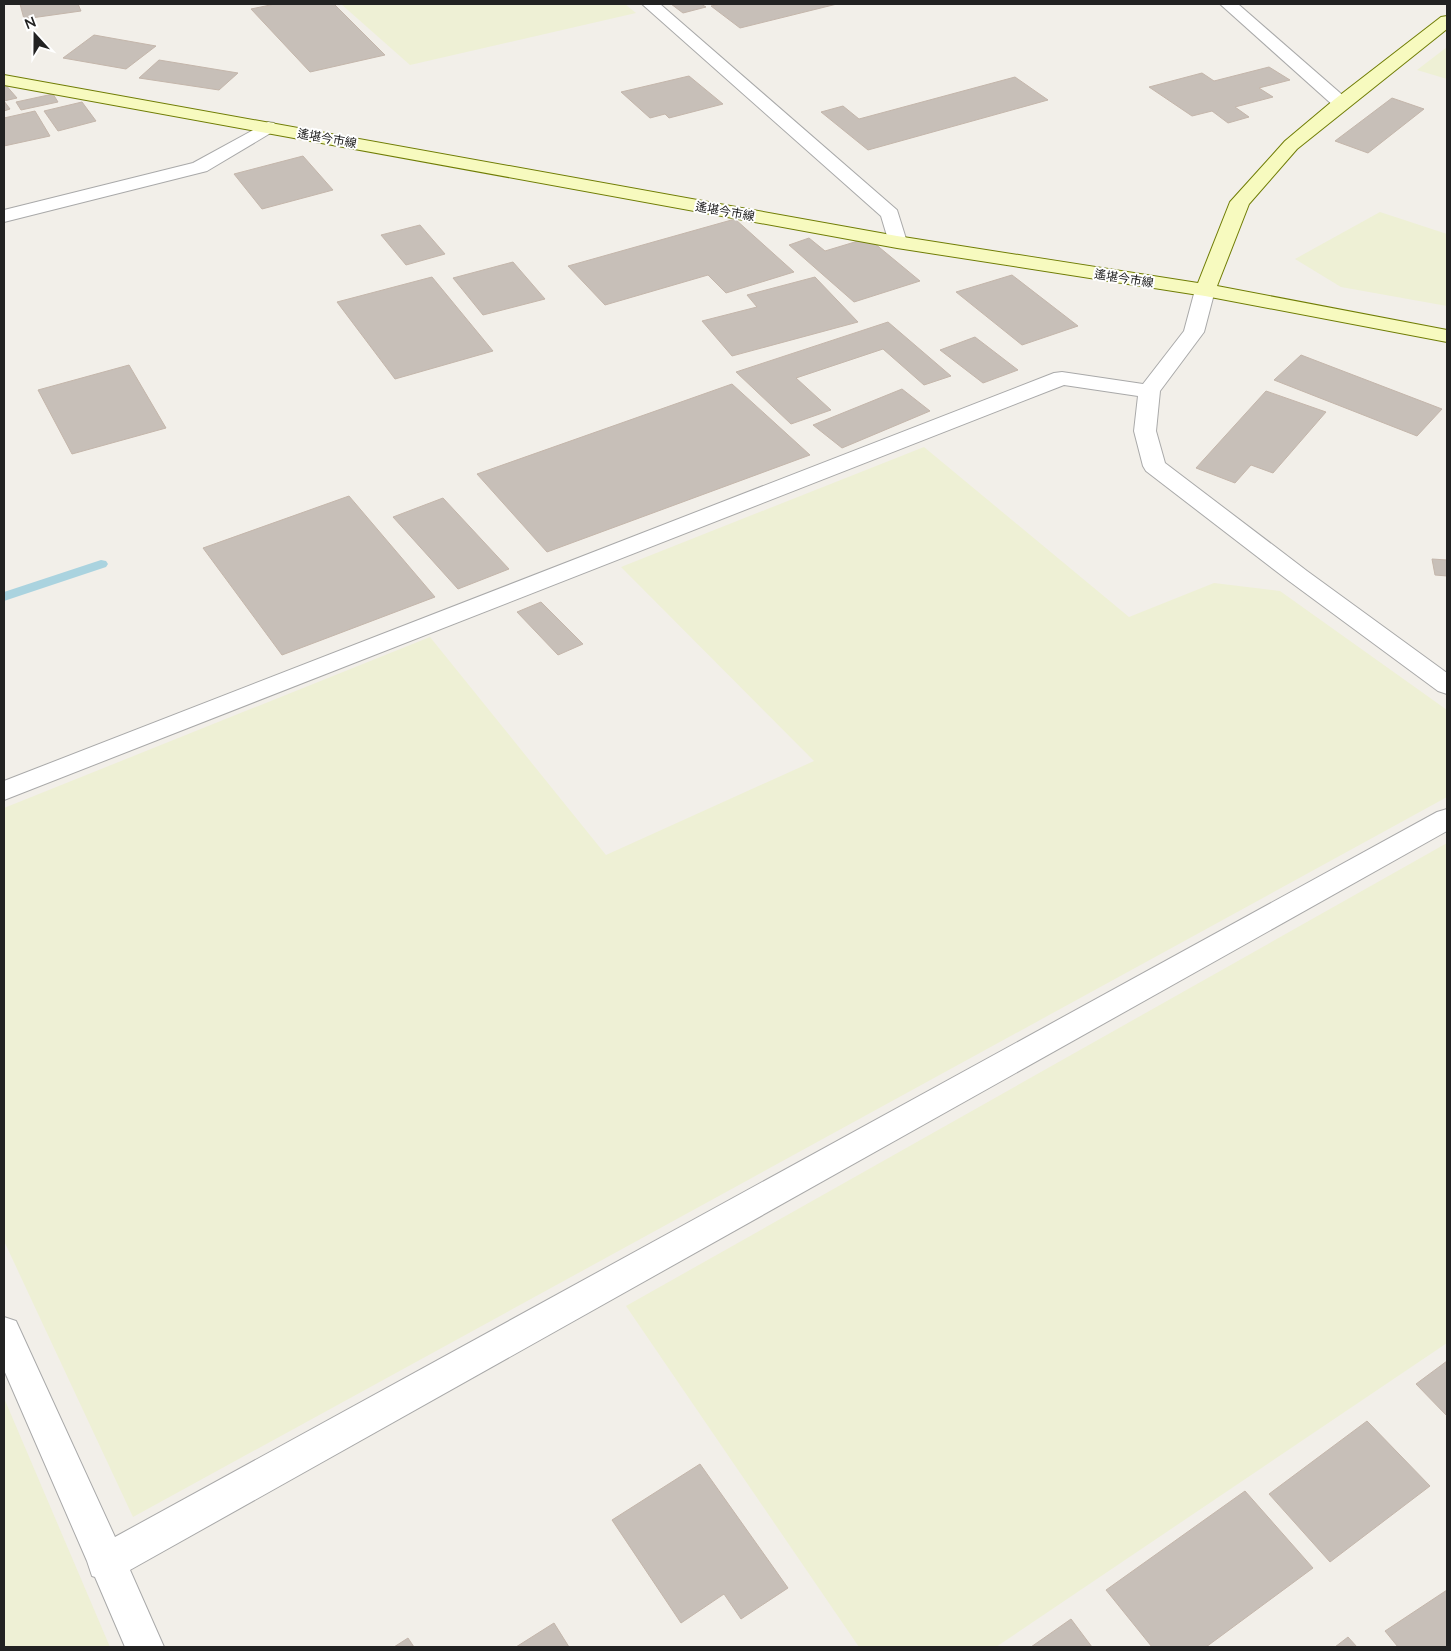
<svg xmlns="http://www.w3.org/2000/svg" width="1451" height="1651" font-family="Lato,'Noto Sans JP',sans-serif">
<style>
.farmland{fill:#eef0d5}
.lines{fill:none;stroke-linecap:round;stroke-linejoin:round}
.stream{fill:#aad3df;fill-rule:evenodd}
.building{fill:#c7bfb8;stroke:#c4b6ab}
.street-casing{stroke:#a9a9a9;stroke-width:2}
.secondary-casing{stroke:#707d05;stroke-width:2}
.street{fill:#fff;fill-rule:evenodd}
.secondary{fill:#f7fabf;fill-rule:evenodd}
.labels{text-anchor:middle;dominant-baseline:central;stroke-width:4;stroke-linejoin:round;paint-order:stroke}
.far-street-label{font-size:12px;fill:#222;stroke:#fff}
</style>
<rect width="100%" height="100%" fill="#f2efe9"/>
<!-- farmland -->
<g class="farmland">
<path d="M341 4H625L636 13 410 65Z"/>
<path d="M1447 47V79L1417 70Z"/>
<path d="M1380 212 1447 234V306L1341 287 1295 259Z"/>
<path d="M924 447 1129 617 1214 583 1280 591 1447 710V797L133 1517 4 1241V808L430 637 606 855 814 761 621 567Z"/>
<path d="M1447 843V1343L996 1647H859L626 1306Z"/>
<path d="M4 1398 110 1647H4Z"/>
</g>
<g class="lines">
<!-- stream -->
<path class="stream" d="M101 560 106 561 108 564 106 567 4 601V592Z"/>
</g>
<!-- building -->
<g class="building">
<path d="M20 4H78L81 11 24 19Z"/>
<path d="M275 4H334L385 55 310 72 251 9Z"/>
<path d="M671 4H701L706 7 683 13Z"/>
<path d="M721 4H837L740 28 711 6Z"/>
<path d="M94 35 156 46 126 69 63 58Z"/>
<path d="M159 60 238 73 219 90 139 78Z"/>
<path d="M1269 67 1290 80 1259 88 1273 97 1235 107 1249 117 1228 123 1212 111 1192 116 1149 87 1202 73 1214 81Z"/>
<path d="M689 76 723 104 669 118 665 114 650 118 621 92Z"/>
<path d="M1015 77 1048 100 868 150 821 112 843 106 859 119Z"/>
<path d="M4 83 17 98 4 101 10 109 4 111Z"/>
<path d="M53 94 58 102 21 110 16 102Z"/>
<path d="M1392 98 1424 109 1368 153 1335 141Z"/>
<path d="M82 102 96 121 58 131 44 111Z"/>
<path d="M35 111 50 136 4 146V118Z"/>
<path d="M303 156 333 190 262 209 234 174Z"/>
<path d="M735 219 794 272 726 293 708 275 605 305 568 266Z"/>
<path d="M420 225 445 254 406 265 381 235Z"/>
<path d="M809 238 825 251 868 238 920 281 854 302 789 245Z"/>
<path d="M513 262 545 299 483 315 453 278Z"/>
<path d="M1012 275 1078 326 1022 345 956 292Z"/>
<path d="M432 277 493 351 395 379 337 302Z"/>
<path d="M815 277 858 322 732 356 702 321 757 307 747 295Z"/>
<path d="M888 322 951 376 924 385 883 349 796 378 831 410 791 424 736 372Z"/>
<path d="M975 337 1018 370 983 383 940 350Z"/>
<path d="M1301 355 1442 409 1417 436 1274 380Z"/>
<path d="M129 365 166 428 72 454 38 390Z"/>
<path d="M732 384 810 455 547 552 477 474Z"/>
<path d="M902 389 930 411 842 448 813 425Z"/>
<path d="M1266 391 1326 412 1273 473 1251 465 1235 483 1196 468Z"/>
<path d="M349 496 435 597 282 655 203 548Z"/>
<path d="M443 498 509 569 458 589 393 517Z"/>
<path d="M1432 559 1447 560V576L1435 575Z"/>
<path d="M541 602 583 644 558 655 517 612Z"/>
<path d="M1447 1361V1416L1416 1384Z"/>
<path d="M1367 1421 1430 1486 1330 1562 1269 1494Z"/>
<path d="M700 1464 788 1588 741 1619 724 1594 681 1623 612 1520Z"/>
<path d="M1245 1491 1313 1568 1206 1647H1152L1106 1590Z"/>
<path d="M1447 1590V1647H1398L1385 1631Z"/>
<path d="M1071 1619 1092 1647H1031Z"/>
<path d="M554 1623 569 1647H516Z"/>
<path d="M1348 1637 1357 1647H1335Z"/>
<path d="M408 1638 414 1647H394Z"/>
</g>
<g class="lines">
<defs>
<g id="street">
<path d="M642 4H660L897 210 907 242 904 246H890L881 216Z"/>
<path d="M1220 4H1238L1347 99 1350 103 1347 107H1335Z"/>
<path d="M268 122 274 123 277 127 274 131 207 171 4 222V210L193 163Z"/>
<path d="M1205 284 1212 286 1215 290 1204 332 1160 391 1156 431 1165 463 1307 571 1447 673V694L1438 691 1289 581 1146 471 1143 466 1134 431 1138 396 1064 385 4 800V781L1054 373 1062 372 1143 384 1184 331 1195 290 1198 286Z"/>
<path d="M1447 809V831L130 1570 164 1647H125L95 1577 92 1576 87 1561 4 1370V1317L16 1321 115 1537 1437 812Z"/>
</g>
<path id="secondary" d="M1447 16V29L1297 149 1249 204 1217 286 1447 330V342L1205 296 897 248 4 85V75L897 236 1198 283 1230 202 1285 141 1335 99 1441 17Z"/>
</defs>
<!-- street casing -->
<use href="#street" class="street-casing"/>
<!-- secondary casing -->
<use href="#secondary" class="secondary-casing"/>
<!-- street -->
<use href="#street" class="street"/>
<!-- secondary -->
<use href="#secondary" class="secondary"/>
</g>
<g class="labels">
<!-- far-street labels -->
<g class="far-street-label">
<text transform="translate(327 138) rotate(10)">遙堪今市線</text>
<text transform="translate(725 211) rotate(10)">遙堪今市線</text>
<text transform="translate(1124 278) rotate(9)">遙堪今市線</text>
</g>
</g>
<!-- border -->
<rect width="1451" height="1651" fill="none" stroke="#222222" stroke-width="10"/>
<!-- north arrow -->
<g transform="translate(35 35) rotate(339)" stroke="#ffffff" stroke-width="4" paint-order="stroke">
<path d="M0-4L9 19L0 12L-9 19Z" fill="#222222"/>
<text y="-8" font-size="14" font-weight="bold" text-anchor="middle" fill="#222222">N</text>
</g>
</svg>
